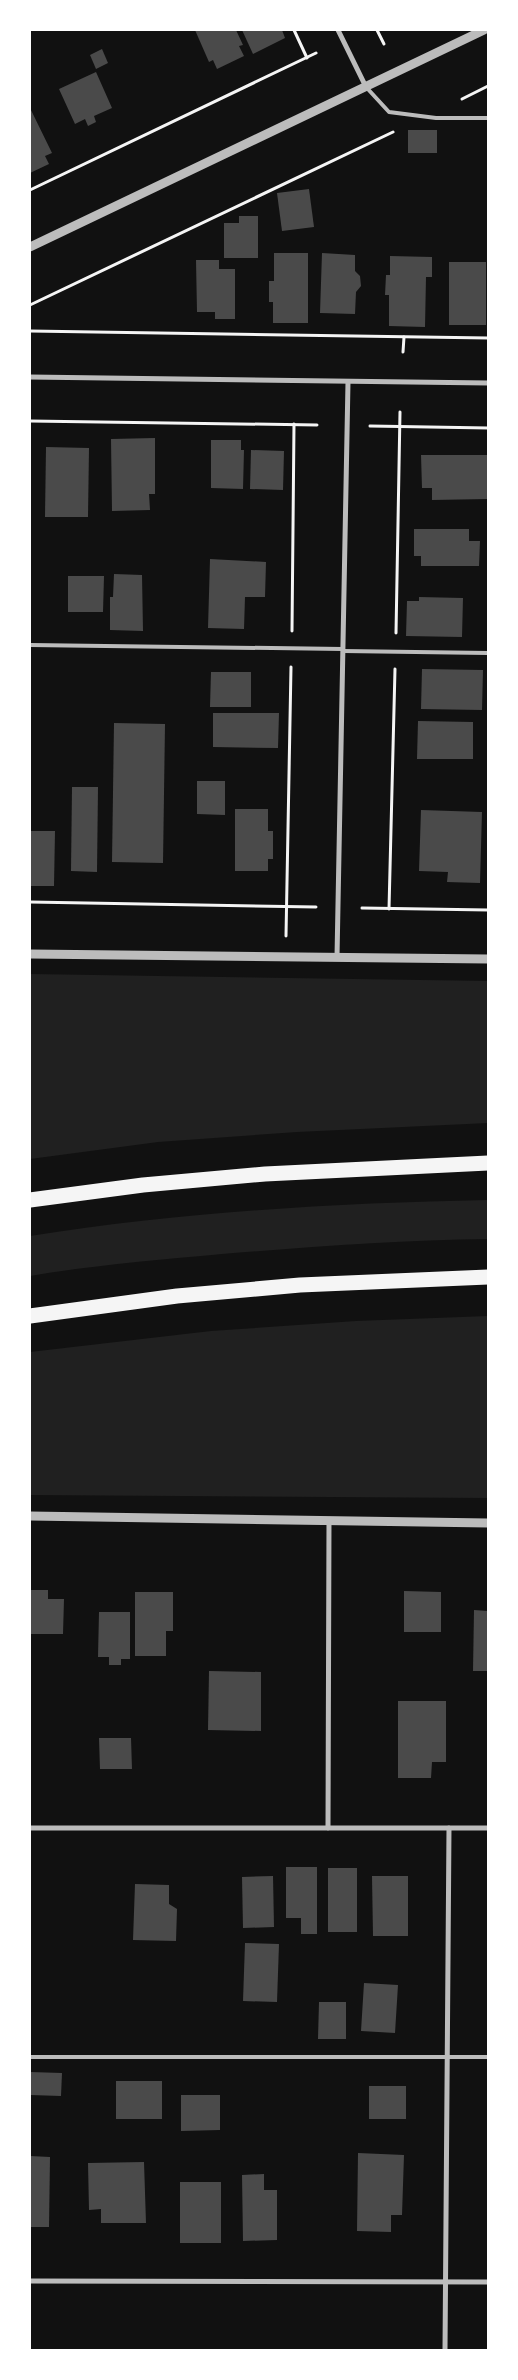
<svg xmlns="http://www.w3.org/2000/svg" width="518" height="2380" font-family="'Asap Condensed',sans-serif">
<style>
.green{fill:#202020}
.building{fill:#4a4a4a}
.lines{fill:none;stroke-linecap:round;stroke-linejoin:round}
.path{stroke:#f5f5f5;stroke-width:3}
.service{stroke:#bcbcbc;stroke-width:4}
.minor{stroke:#bcbcbc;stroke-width:5}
.tertiary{stroke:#bcbcbc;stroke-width:9}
.motorway{stroke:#f5f5f5;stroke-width:15}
</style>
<rect width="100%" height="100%" fill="#111"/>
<!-- green -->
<g class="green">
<path d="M30 974 488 981V1123L297 1132 158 1142 30 1159Z"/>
<path d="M488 1200V1239C399 1240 311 1247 222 1254 158 1260 94 1265 30 1276V1236C181 1212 335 1203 488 1200Z"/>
<path d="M488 1316V1498L30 1495V1352L211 1331 356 1321Z"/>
</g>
<!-- building -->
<g class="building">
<path d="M195 30H236L243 45 239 46 244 56 217 69 213 60 209 62Z"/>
<path d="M242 30H282L285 38 253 54Z"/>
<path d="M102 49 108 63 96 69 90 55Z"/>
<path d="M96 72 112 108 94 116 96 122 88 126 85 119 75 124 59 89Z"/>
<path d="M30 108 52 153 45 156 49 164 30 173Z"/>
<rect x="408" y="130" width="29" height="23"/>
<path d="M309 189 314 227 282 231 277 193Z"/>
<path d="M239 216H258V258H224V223H239Z"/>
<path d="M274 253H308V323H273V302H269V281H274Z"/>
<path d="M322 253 355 255V271L360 276 361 286 356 292 355 314 320 313Z"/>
<path d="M390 256 432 257V277H426L425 327 389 326V295H385L386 275H390Z"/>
<path d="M196 260H219V269H235V319H215V312H197Z"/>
<rect x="449" y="262" width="37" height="63"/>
<path d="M155 438V494H149L150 510 112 511 111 439Z"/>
<path d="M211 440H241V450H244L243 489 211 488Z"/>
<path d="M46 447 89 448 88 517H45Z"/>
<path d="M251 450 284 451 283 490 250 489Z"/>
<path d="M421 455H487V499L432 500V488H422Z"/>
<path d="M414 529H469V541H480L479 566H421V556H414Z"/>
<path d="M210 559 266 562 265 597H245L244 629 208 628Z"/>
<path d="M114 574 142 575 143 631 110 630V597H113Z"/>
<path d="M68 576H104L103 612H68Z"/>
<path d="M419 597 463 598 462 637 406 636 407 601H419Z"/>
<path d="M422 669 483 670 482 710 421 709Z"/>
<path d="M211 672H251V707H210Z"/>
<path d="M213 713H279L278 748 213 747Z"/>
<path d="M418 721 473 722V759H417Z"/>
<path d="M114 723 165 724 163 863 112 862Z"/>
<path d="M197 781H225V815L197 814Z"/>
<path d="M72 787H98L97 872 71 871Z"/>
<path d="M235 809H268V831H273V859H268V871H235Z"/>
<path d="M421 810 482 812 480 883 447 882 448 872 419 871Z"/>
<path d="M30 831H55L54 886H30Z"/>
<path d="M30 1590H48V1599H64L63 1634H30Z"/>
<path d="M404 1591 441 1592V1632H404Z"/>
<path d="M135 1592H173V1631H166V1656H135Z"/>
<path d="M474 1610 488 1611V1671H473Z"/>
<path d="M99 1612H130V1659H121V1665H109V1657H98Z"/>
<path d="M209 1671 261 1672V1731L208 1730Z"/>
<path d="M398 1701H446V1762H432L431 1778H398Z"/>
<path d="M99 1738H131L132 1769H100Z"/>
<path d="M286 1867H317V1934H301V1918H286Z"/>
<rect x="328" y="1868" width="29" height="64"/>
<path d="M273 1876 274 1927 243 1928 242 1877Z"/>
<path d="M372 1876H408V1936H373Z"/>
<path d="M135 1884 169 1885V1904L177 1909 176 1941 133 1940Z"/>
<path d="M245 1943 279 1944 277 2002 243 2001Z"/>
<path d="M364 1983 398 1985 395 2033 361 2031Z"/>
<path d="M319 2002H346V2039H318Z"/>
<path d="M30 2072 62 2073 61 2096 30 2095Z"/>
<rect x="116" y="2081" width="46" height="38"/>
<rect x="369" y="2086" width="37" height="33"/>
<path d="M181 2095H220V2130L181 2131Z"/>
<path d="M358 2153 404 2155 402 2215H391V2232L357 2231Z"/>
<path d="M30 2156 50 2157 49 2227H30Z"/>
<path d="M144 2162 146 2223H101V2209L89 2210 88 2163Z"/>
<path d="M264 2174V2190H277V2240L243 2241 242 2175Z"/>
<rect x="180" y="2182" width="41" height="61"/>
</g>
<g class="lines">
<!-- path -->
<g class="path">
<path d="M294 30 307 58"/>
<path d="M377 30 384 44"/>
<path d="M462 99 488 86"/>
<path d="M30 190 316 53"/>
<path d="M30 305 393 132"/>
<path d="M30 331 488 338"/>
<path d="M403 352 404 337"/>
<path d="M30 421 317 425"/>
<path d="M370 426 488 428"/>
<path d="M292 631 294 424"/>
<path d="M396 633 400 412"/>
<path d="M30 902 316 907"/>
<path d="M362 908 488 910"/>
<path d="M389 909 395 669"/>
<path d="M286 936 291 667"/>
</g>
<!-- service -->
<g class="service">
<path d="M366 87 389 112 436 118H488"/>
<path d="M30 645 343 649"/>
<path d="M343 651 488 653"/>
<path d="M30 2057H488"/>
</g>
<!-- minor -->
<g class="minor">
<path d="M338 30 366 87"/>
<path d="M30 377 488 383"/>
<path d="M337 957 348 382"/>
<path d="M30 1828H488"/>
<path d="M328 1828 329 1521"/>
<path d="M30 2281 488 2282"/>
<path d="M445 2350 449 1828"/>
</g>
<!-- tertiary -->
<g class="tertiary">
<path d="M30 247 484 30"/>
<path d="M30 954 488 959"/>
<path d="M30 1516 488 1523"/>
</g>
<!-- motorway -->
<g class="motorway">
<path d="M30 1200 143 1185 265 1174 488 1163"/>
<path d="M30 1316 177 1296 300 1285 488 1277"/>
</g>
</g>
<!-- border -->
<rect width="518" height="2380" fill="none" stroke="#ffffff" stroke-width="62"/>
</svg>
